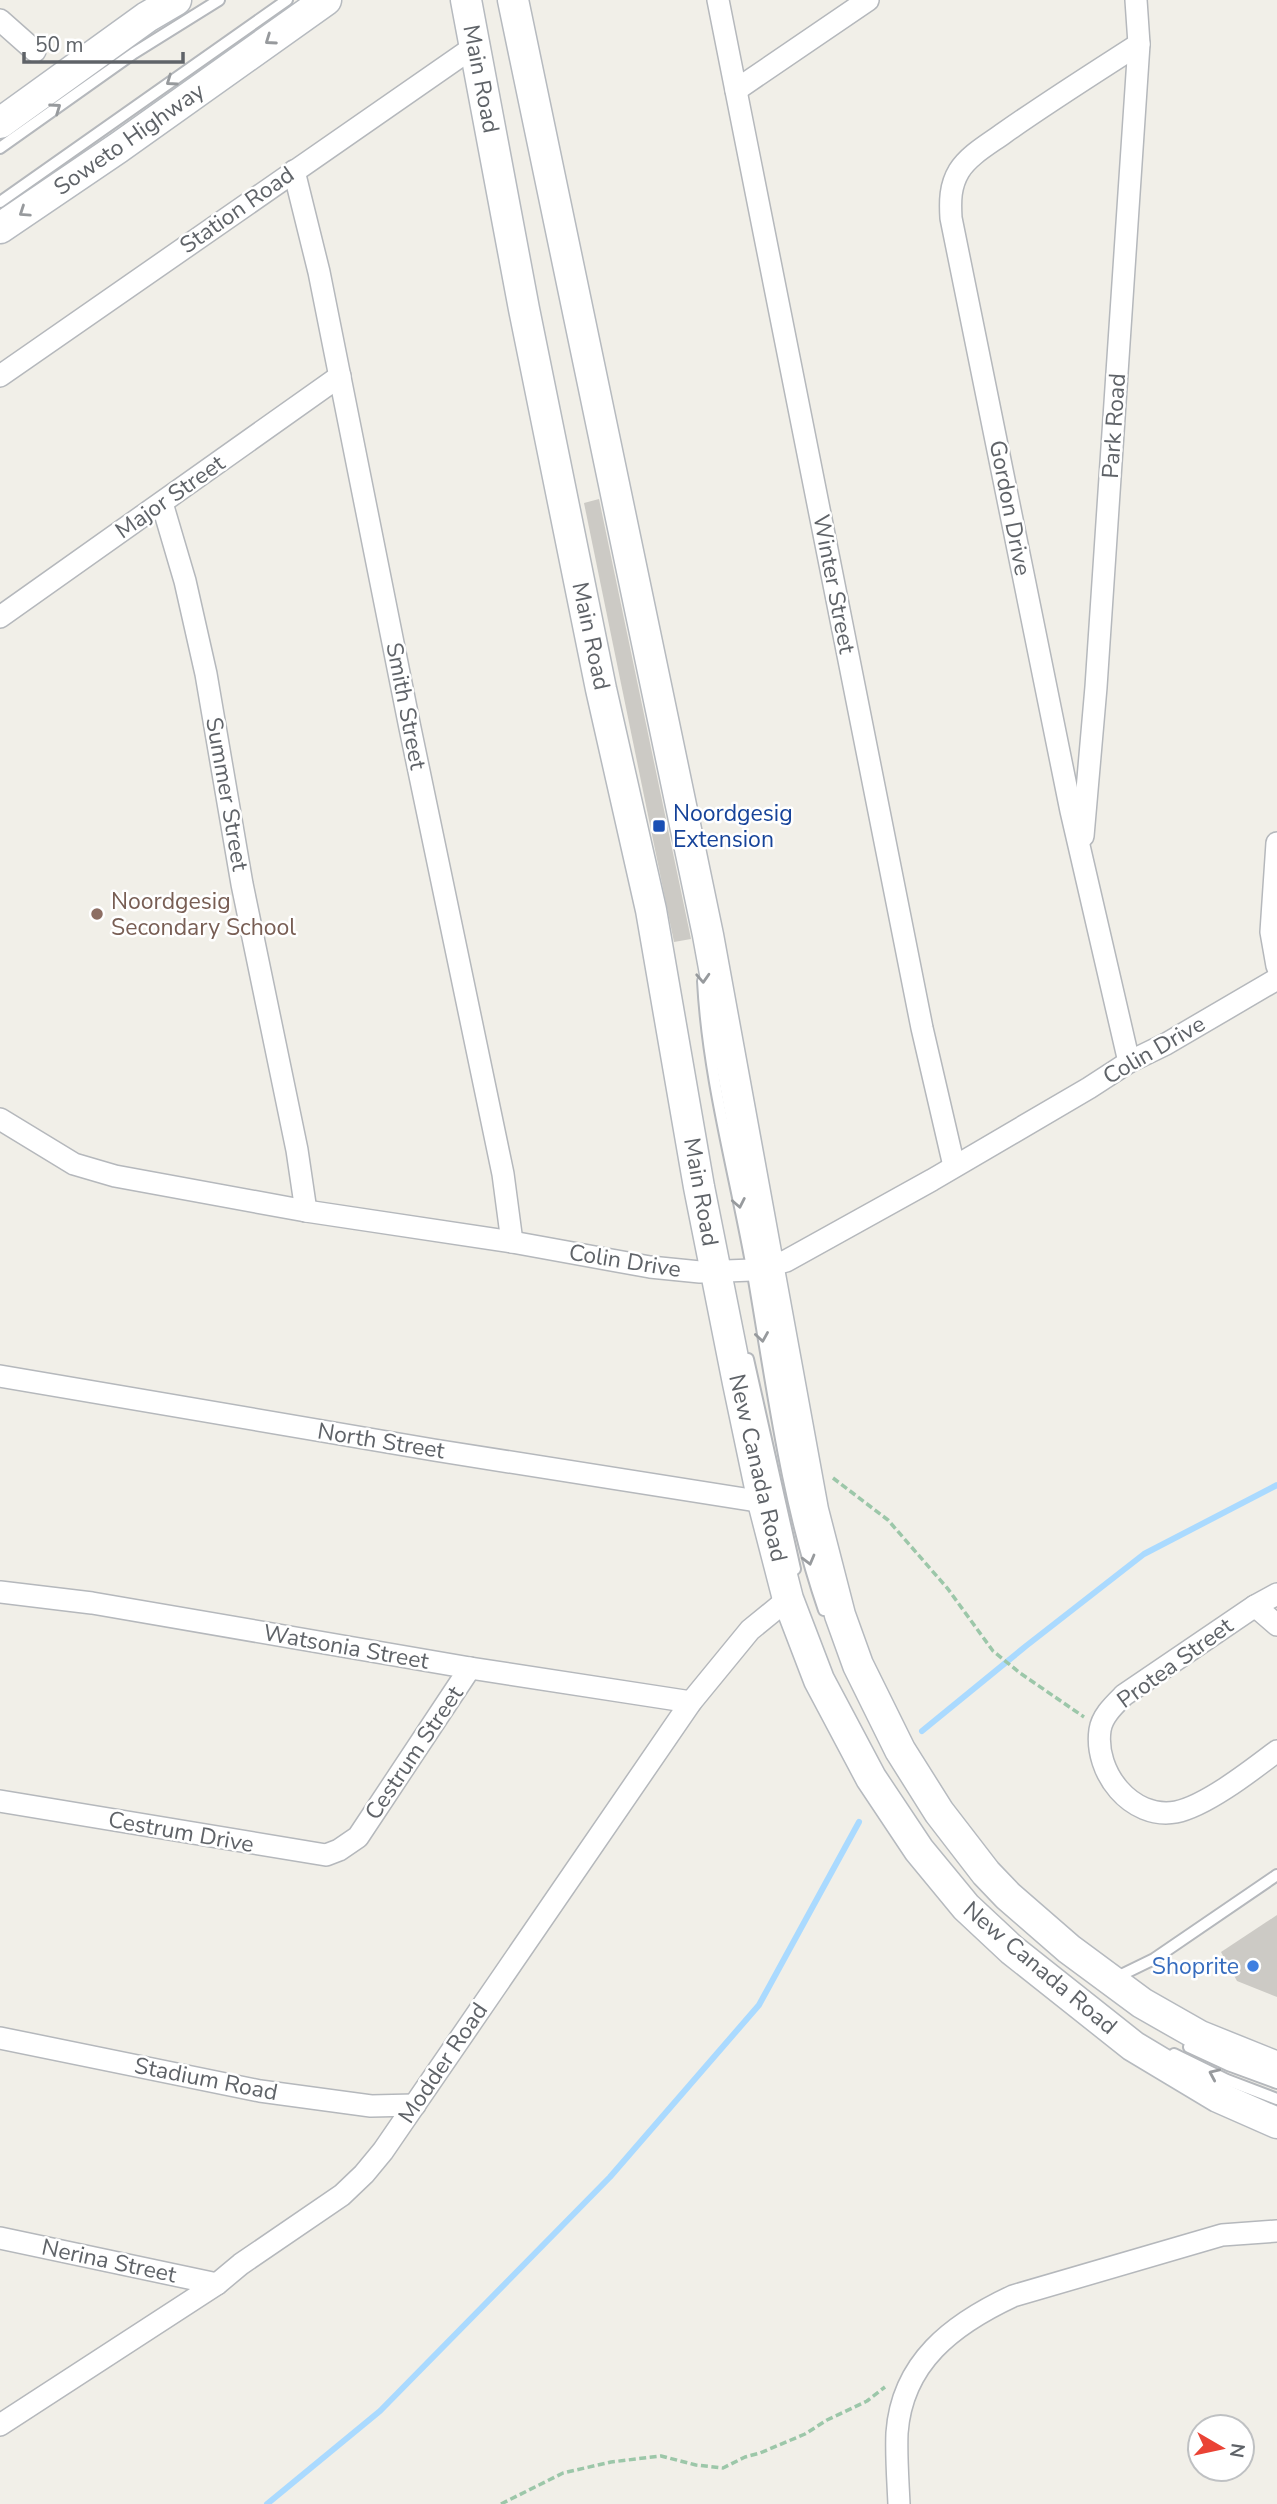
<svg xmlns="http://www.w3.org/2000/svg" width="1277" height="2504" font-family="'Nunito Sans',sans-serif">
<style>
.lines{fill:none;stroke-linecap:round;stroke-linejoin:round}
.stream{stroke:#aadaff;stroke-width:6}
.building{fill:#cccac5}
.lane-casing{stroke:#b5b8bc;stroke-width:14}
.street-casing{stroke:#b5b8bc;stroke-width:24}
.secondary-casing{stroke:#b6babf;stroke-width:33}
.path{stroke:#9cc7a9;stroke-width:3.5;stroke-dasharray:7 3.5;stroke-linecap:butt}
.lane{stroke:#fff;stroke-width:10}
.street{stroke:#fff;stroke-width:21}
.secondary{stroke:#fff;stroke-width:30}
.oneway{stroke:#979a9d}
.transit-dot{fill:#1a4fb4;stroke:#fff;stroke-width:2.5}
.education-dot{fill:#8d6e63;stroke:#fff;stroke-width:2.5}
.shop-dot{fill:#3f7fe0;stroke:#fff;stroke-width:2.5}
.labels{text-anchor:middle;dominant-baseline:central;stroke-width:5;stroke-linejoin:round;paint-order:stroke}
.street-label{font-size:23px;fill:#5f6368;stroke:#fff}
.transit-label{font-size:23px;fill:#164399;stroke:#fff;text-anchor:start}
.education-label{font-size:23px;fill:#785e54;stroke:#fff;text-anchor:start}
.shop-label{font-size:23px;fill:#366cbe;stroke:#fff;text-anchor:end}
</style>
<rect width="100%" height="100%" fill="#f1efe8"/>
<g class="lines">
<!-- stream -->
<g class="stream">
<path d="M922 1731 1026 1646 1144 1554 1277 1485"/>
<path d="M267 2504 380 2411 610 2177 759 2005 859 1822"/>
</g>
</g>
<!-- building -->
<g class="building">
<path d="M599 499 691 939 674 942 584 503Z"/>
<path d="M1277 1915V1997L1237 1981 1221 1952Z"/>
</g>
<g class="lines">
<defs>
<g id="lane">
<path d="M0 148 134 53 219 0"/>
<path d="M0 202 287 0"/>
<path d="M703 981C708 1078 735 1173 752 1268 772 1383 786 1500 824 1610"/>
<path d="M748 1359 795 1569"/>
<path d="M1115 1978 1154 1959 1277 1875"/>
<path d="M1189 2047 1228 2065 1277 2083"/>
<path d="M1174 2054 1227 2080 1277 2099"/>
</g>
<g id="street">
<path d="M718 0 922 1028 954 1166"/>
<path d="M0 20 35 51"/>
<path d="M736 90 868 0"/>
<path d="M294 171 319 272 410 728 503 1174 512 1242"/>
<path d="M0 376 475 46"/>
<path d="M162 503 185 581 206 674 242 884 297 1150 306 1211"/>
<path d="M0 617 340 376"/>
<path d="M1083 836 1096 687 1139 44 1136 0"/>
<path d="M1277 843 1271 932 1277 966"/>
<path d="M1129 1062 1071 811 951 218C950 201 950 186 959 171 969 155 989 144 1004 133 1048 102 1094 73 1139 44"/>
<path d="M0 1119 74 1164 115 1176 306 1211 512 1242 650 1267 700 1272 752 1270 786 1261 932 1180 1089 1088 1129 1062 1166 1044 1277 979"/>
<path d="M0 1376 434 1450 763 1502"/>
<path d="M0 1592 92 1603 470 1668 691 1702"/>
<path d="M1255 1606 1277 1594"/>
<path d="M1277 1625 1255 1606 1124 1695C1114 1705 1102 1716 1100 1730 1094 1772 1131 1820 1176 1812 1206 1806 1252 1770 1277 1751"/>
<path d="M0 1801 326 1855 339 1850 358 1837 470 1668"/>
<path d="M0 2038 260 2091 371 2106 415 2105"/>
<path d="M0 2238 217 2284"/>
<path d="M0 2425 217 2284 241 2264 342 2195 364 2174 383 2151 691 1702 750 1630 788 1599"/>
<path d="M899 2504C898 2481 896 2457 897 2433 902 2362 953 2324 1013 2296L1222 2235 1277 2231"/>
</g>
<g id="secondary">
<path d="M466 0 524 309 601 689 651 910 699 1187 738 1383 763 1502 788 1599 819 1680 871 1778 919 1850 966 1907 1012 1950 1133 2046 1218 2097 1277 2123"/>
<path d="M513 0 708 935 813 1510 840 1615 858 1665 900 1750 939 1812 986 1873 1008 1896 1069 1949 1142 2003 1200 2036 1277 2067"/>
<path d="M0 123 147 17 176 0"/>
<path d="M0 228 118 148 326 0"/>
</g>
</defs>
<!-- lane casing -->
<use href="#lane" class="lane-casing"/>
<!-- street casing -->
<use href="#street" class="street-casing"/>
<!-- secondary casing -->
<use href="#secondary" class="secondary-casing"/>
<!-- path -->
<g class="path">
<path d="M833 1478 888 1520 948 1589 993 1651 1020 1673 1084 1717"/>
<path d="M501 2504 563 2473 611 2462 661 2456 696 2465 723 2468 745 2457 760 2453 805 2434 827 2420 867 2401 885 2387"/>
</g>
<!-- lane -->
<use href="#lane" class="lane"/>
<!-- street -->
<use href="#street" class="street"/>
<!-- secondary -->
<use href="#secondary" class="secondary"/>
</g>
<!-- one-way arrows -->
<defs><path id="oneway-chevron" d="M-2-3.5L2.5 0L-2 3.5" fill="none" stroke-width="1.6" stroke-linecap="round" stroke-linejoin="round" transform="scale(1.75)"/></defs>
<g class="oneway">
<use href="#oneway-chevron" transform="translate(270 40) rotate(145)"/>
<use href="#oneway-chevron" transform="translate(171 81) rotate(145)"/>
<use href="#oneway-chevron" transform="translate(56 108) rotate(-35)"/>
<use href="#oneway-chevron" transform="translate(24 212) rotate(146)"/>
<use href="#oneway-chevron" transform="translate(703 978) rotate(87)"/>
<use href="#oneway-chevron" transform="translate(739 1203) rotate(79)"/>
<use href="#oneway-chevron" transform="translate(762 1337) rotate(81)"/>
<use href="#oneway-chevron" transform="translate(809 1560) rotate(75)"/>
<use href="#oneway-chevron" transform="translate(1214 2074) rotate(-156)"/>
</g>
<!-- markers -->
<rect class="transit-dot" x="652" y="819" width="14" height="14" rx="3.5"/>
<circle class="education-dot" cx="97" cy="914" r="7"/>
<circle class="shop-dot" cx="1253" cy="1966" r="7"/>
<g class="labels">
<!-- street labels -->
<g class="street-label">
<text transform="translate(481 79) rotate(79)">Main Road</text>
<text transform="translate(129 139) rotate(-35)">Soweto Highway</text>
<text transform="translate(237 210) rotate(-35)">Station Road</text>
<text transform="translate(1114 426) rotate(-86)">Park Road</text>
<text transform="translate(170 497) rotate(-35)">Major Street</text>
<text transform="translate(1010 508) rotate(79)">Gordon Drive</text>
<text transform="translate(834 584) rotate(79)">Winter Street</text>
<text transform="translate(591 636) rotate(78)">Main Road</text>
<text transform="translate(406 706) rotate(79)">Smith Street</text>
<text transform="translate(227 794) rotate(80)">Summer Street</text>
<text transform="translate(1154 1050) rotate(-30)">Colin Drive</text>
<text transform="translate(701 1192) rotate(80)">Main Road</text>
<text transform="translate(625 1261) rotate(9)">Colin Drive</text>
<text transform="translate(381 1441) rotate(9)">North Street</text>
<text transform="translate(758 1468) rotate(77)">New Canada Road</text>
<text transform="translate(346 1647) rotate(10)">Watsonia Street</text>
<text transform="translate(1175 1663) rotate(-36)">Protea Street</text>
<text transform="translate(414 1753) rotate(-56)">Cestrum Street</text>
<text transform="translate(181 1832) rotate(10)">Cestrum Drive</text>
<text transform="translate(1040 1968) rotate(40)">New Canada Road</text>
<text transform="translate(443 2063) rotate(-56)">Modder Road</text>
<text transform="translate(206 2079) rotate(11)">Stadium Road</text>
<text transform="translate(109 2261) rotate(12)">Nerina Street</text>
</g>
<!-- transit labels -->
<g class="transit-label">
<text x="673" y="813">Noordgesig<tspan x="673" dy="26">Extension</tspan></text>
</g>
<!-- education labels -->
<g class="education-label">
<text x="111" y="901">Noordgesig<tspan x="111" dy="26">Secondary School</tspan></text>
</g>
<!-- shop labels -->
<g class="shop-label">
<text x="1239" y="1966">Shoprite</text>
</g>
</g>
<!-- north arrow -->
<g transform="translate(1221 2448) rotate(99)"><circle r="33" fill="#ffffff" stroke="#bfc1c3" stroke-width="2"/>
<path d="M0-5L12 26L0 18L-12 26Z" fill="#ea4335"/>
<text y="-10" font-size="19" font-weight="bold" text-anchor="middle" fill="#5f6368">N</text>
</g>
<!-- scale -->
<path d="M24 52v10h159v-10" fill="none" stroke="#5f6368" stroke-width="3.5"/>
<text x="35" y="52" font-size="21" fill="#5f6368" stroke="#ffffff" stroke-width="5" paint-order="stroke">50 m</text>
</svg>
